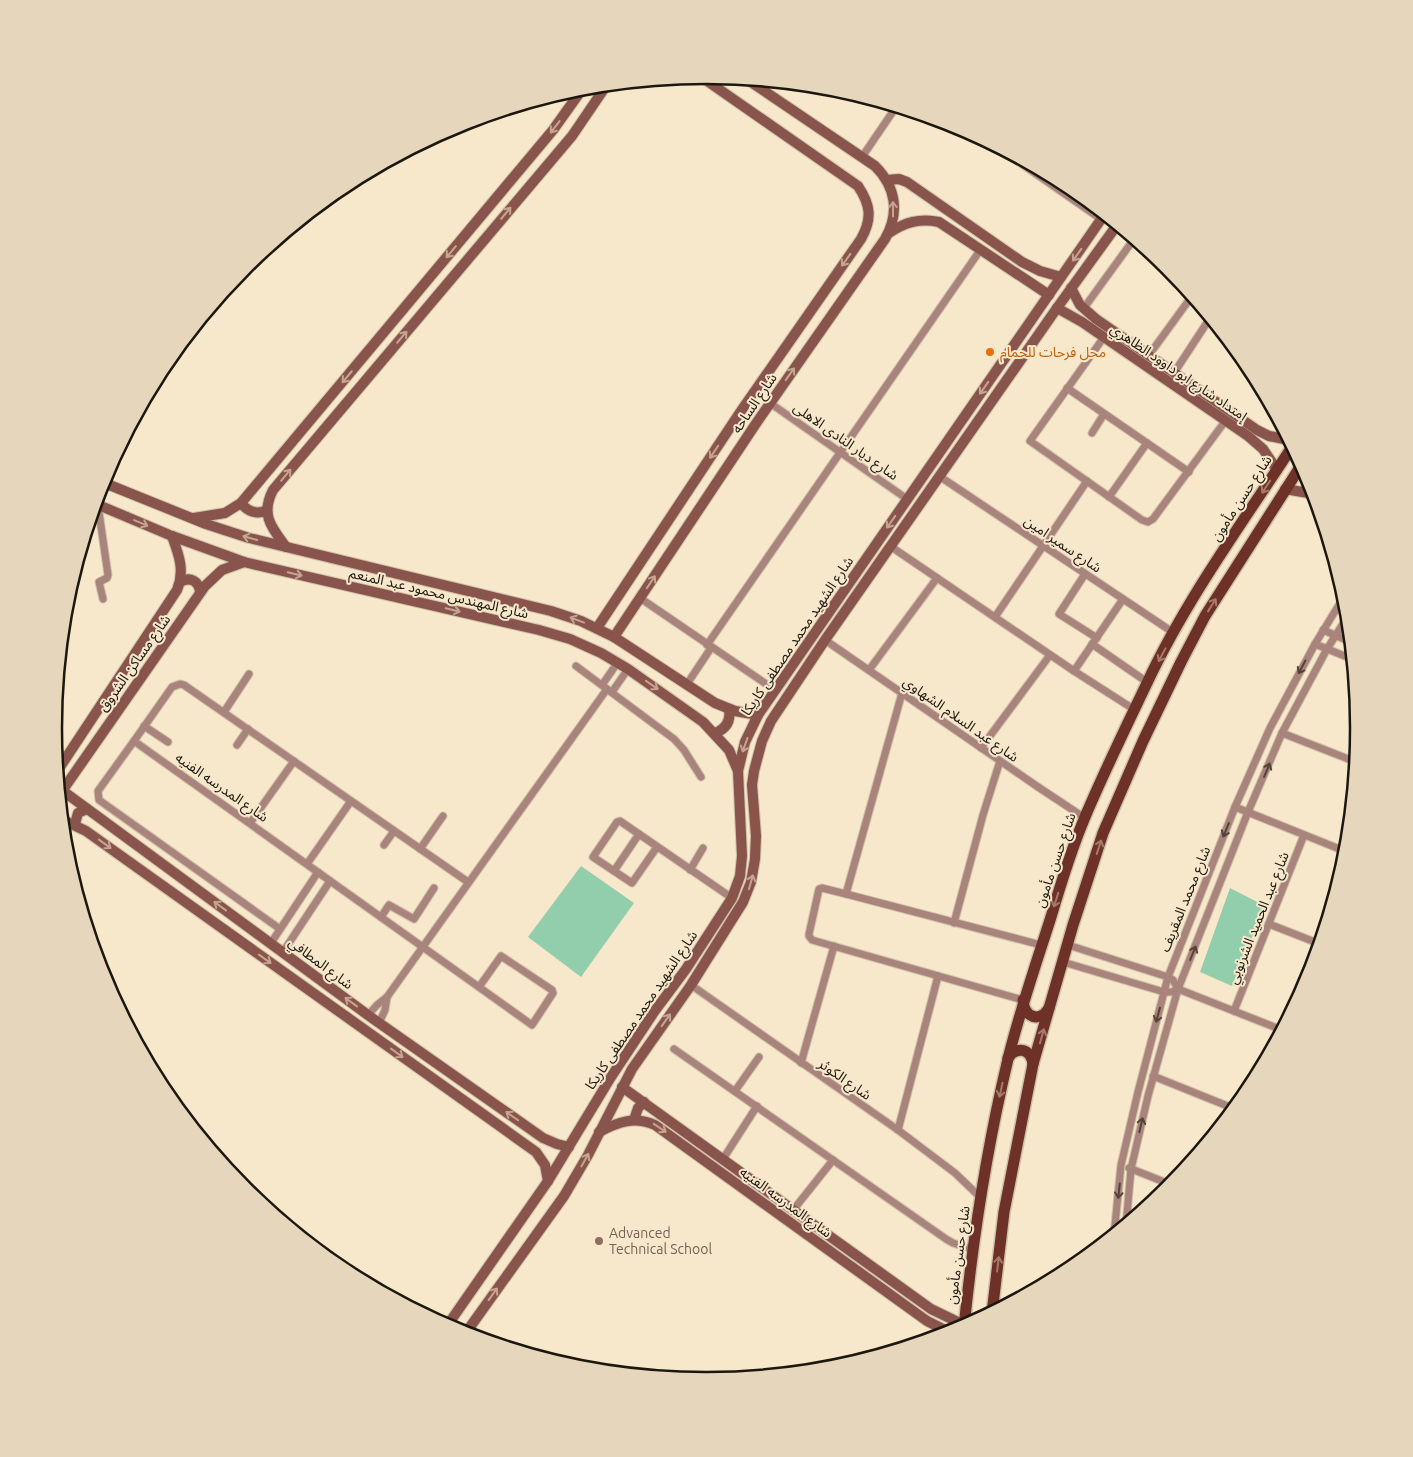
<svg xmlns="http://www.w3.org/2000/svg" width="1413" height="1457" font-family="Ubuntu,'Noto Sans Arabic',sans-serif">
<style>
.green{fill:#93ceac}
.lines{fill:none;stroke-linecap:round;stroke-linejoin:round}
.street-casing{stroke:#d0c2a9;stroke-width:9}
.secondary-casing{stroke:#d0c2a9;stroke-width:12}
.primary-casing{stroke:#d0c2a9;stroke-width:14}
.street{stroke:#a9847d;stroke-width:7}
.secondary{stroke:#88544b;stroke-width:10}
.primary{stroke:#6e3128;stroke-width:11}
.oneway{stroke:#c5a591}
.oneway2{stroke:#a57a69}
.oneway3{stroke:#55433a}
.food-dot{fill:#e8710a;stroke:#f7e7cb;stroke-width:2}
.education-dot{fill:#8d6e63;stroke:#f7e7cb;stroke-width:2}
.labels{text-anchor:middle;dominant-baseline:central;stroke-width:4;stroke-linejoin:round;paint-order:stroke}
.food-label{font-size:14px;fill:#c56008;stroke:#f7e7cb;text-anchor:start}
.street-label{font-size:14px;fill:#1d180e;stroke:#f7e7cb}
.education-label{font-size:14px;fill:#785e54;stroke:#f7e7cb;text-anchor:start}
.rim{fill:none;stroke:#1d180e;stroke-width:2.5}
</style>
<rect width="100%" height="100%" fill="#f7e7cb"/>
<!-- green -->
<g class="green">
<path d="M581 866 634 903 581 977 528 937Z"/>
<path d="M1230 888 1265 906 1232 986 1200 972Z"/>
</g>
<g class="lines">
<defs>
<g id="street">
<path d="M1003 151 1101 219"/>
<path d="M862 157 896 107"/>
<path d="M1084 308 1134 239"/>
<path d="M1104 337 1030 441 1142 520 1148 522 1153 519 1226 420"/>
<path d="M1149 355 1192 296"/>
<path d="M1174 373 1210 318"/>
<path d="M1067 388 1189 472"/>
<path d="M770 403 907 499"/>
<path d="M1092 433 1104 414"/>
<path d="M939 476 1174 633"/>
<path d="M1109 497 1147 443"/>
<path d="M98 505 108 575 107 578 99 582 103 599"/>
<path d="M890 546 1074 671 1135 710"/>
<path d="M1085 574 1059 614 1097 638"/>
<path d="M640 598 775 690"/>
<path d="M995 617 1087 481"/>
<path d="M1323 630 1351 642"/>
<path d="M825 640 1038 787 1085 818"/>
<path d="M1092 644 1147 682"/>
<path d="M1315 644 1352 659"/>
<path d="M707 645 981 249"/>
<path d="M576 666 674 739 684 750 701 777"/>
<path d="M869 670 937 578"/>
<path d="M1074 671 1123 599"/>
<path d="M687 684 711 648"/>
<path d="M602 685 618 662"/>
<path d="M612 692 628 669"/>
<path d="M224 712 249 674"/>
<path d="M144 726 168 742"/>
<path d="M1282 733 1356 762"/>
<path d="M134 741 172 687 180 684 184 685 468 882"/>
<path d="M237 745 248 729"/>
<path d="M981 748 1050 655"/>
<path d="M1235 807 1347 852"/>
<path d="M250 823 294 761"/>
<path d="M384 845 394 831"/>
<path d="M657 847 632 883 593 857 617 822 620 821 732 898"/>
<path d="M420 849 443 816"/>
<path d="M307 864 351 801"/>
<path d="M690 870 703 848"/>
<path d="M614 871 639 834"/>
<path d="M846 894 902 693"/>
<path d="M381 917 389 905 414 919 434 888"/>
<path d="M954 923 983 815 1000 761"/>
<path d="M1269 924 1320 944"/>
<path d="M280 929 99 800 98 791 134 741 532 1025 553 993 552 990 501 956 479 987"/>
<path d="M271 943 318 872"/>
<path d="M1068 945 1168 977 1173 980 1178 989 1282 1030"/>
<path d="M283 952 330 881"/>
<path d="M1063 962 1164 992H1172L1178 989"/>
<path d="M691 985 898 1130 955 1173 981 1198"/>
<path d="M1023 1000 812 940 809 936V934L819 889 822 888 846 894 1041 945"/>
<path d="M1234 1011 1304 835"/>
<path d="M368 1015 377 1005 387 997 607 689"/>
<path d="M379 1023 385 1010 387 997"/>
<path d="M674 1049 946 1239 953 1243 974 1250"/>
<path d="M801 1063 834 946"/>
<path d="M1153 1076 1235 1109"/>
<path d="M735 1091 759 1057"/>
<path d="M898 1130 938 976"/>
<path d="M723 1159 757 1106"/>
<path d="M1129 1168 1172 1185"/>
<path d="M794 1209 833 1160"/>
<path d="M1126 1225 1131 1169 1148 1096 1178 989 1248 812 1282 733 1327 649 1348 616"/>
<path d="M1114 1235 1121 1165 1138 1092 1168 977 1235 807 1270 728 1315 644 1345 595"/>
</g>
<g id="secondary">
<path d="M887 180 899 179 907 182 1022 262 1040 271 1061 277"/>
<path d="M889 233C905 222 920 218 939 222L1049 295"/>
<path d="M1071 288 1080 305 1096 319 1257 430 1269 436 1289 440"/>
<path d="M1057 308 1082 322 1248 436 1263 449 1277 470"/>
<path d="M102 482 206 524 249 538 551 611 581 621 614 637 715 703 735 711 758 715"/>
<path d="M1285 489 1314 494"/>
<path d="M241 503C248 512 257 515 267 510"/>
<path d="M96 504 172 536 244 562 539 630 570 639 601 653 628 669 703 722 729 750 738 771"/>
<path d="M194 518 225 513 241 503 553 130 583 88"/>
<path d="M286 547C272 528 260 515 273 490L572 136 606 86"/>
<path d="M180 582C190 576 199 581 200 592"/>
<path d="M597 628 741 411 861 239C873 218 870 204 858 186L700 76"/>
<path d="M614 637 757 422 885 239C900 213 896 187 875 166L748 80"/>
<path d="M715 733C726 729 731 721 729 709"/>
<path d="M58 770 177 590C185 571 179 555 172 536"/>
<path d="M63 791 372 1018 543 1138 557 1144 569 1147"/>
<path d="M60 794 205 586 222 570 244 562"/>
<path d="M63 820 86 831 536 1152 545 1165 548 1181"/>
<path d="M75 824 78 813 87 809"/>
<path d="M622 1087 931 1309 964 1325"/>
<path d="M634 1120 638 1108 644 1102"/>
<path d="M599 1132C618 1122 634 1116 655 1125L927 1321 951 1333"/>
<path d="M447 1326 548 1181 611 1077 654 1012 686 969 732 898 740 876 742 856 738 771 745 742 758 715 1104 215"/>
<path d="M465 1334 564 1196 588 1155 632 1069 691 985 743 902 751 882 755 859 756 836 752 785 754 771 762 741 771 721 825 640 1057 308 1117 225"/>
</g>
<g id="primary">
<path d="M1023 1000C1024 1018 1040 1023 1049 1008"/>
<path d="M1008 1058C1017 1045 1031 1049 1033 1064"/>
<path d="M992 1313 1004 1212 1033 1064 1073 925 1103 833 1143 741 1181 662 1205 616 1302 464"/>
<path d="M964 1327C973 1237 987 1147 1008 1059 1020 1010 1036 964 1051 917 1061 883 1071 850 1085 817 1104 772 1126 727 1147 683 1186 600 1242 523 1292 447"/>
</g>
</defs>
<!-- street casing -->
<use href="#street" class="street-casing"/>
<!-- secondary casing -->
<use href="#secondary" class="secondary-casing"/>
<!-- primary casing -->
<use href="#primary" class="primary-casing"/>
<!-- street -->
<use href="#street" class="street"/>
<!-- secondary -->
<use href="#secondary" class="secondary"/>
<!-- primary -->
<use href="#primary" class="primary"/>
</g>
<!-- one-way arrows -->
<defs><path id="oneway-shaft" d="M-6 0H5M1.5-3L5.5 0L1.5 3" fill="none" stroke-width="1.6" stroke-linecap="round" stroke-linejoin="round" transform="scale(1.25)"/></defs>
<g class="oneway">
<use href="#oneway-shaft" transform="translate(555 127) rotate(128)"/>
<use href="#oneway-shaft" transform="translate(893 209) rotate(-90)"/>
<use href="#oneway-shaft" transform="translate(506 213) rotate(-50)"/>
<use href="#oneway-shaft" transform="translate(451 252) rotate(130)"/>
<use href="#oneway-shaft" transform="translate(1077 255) rotate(125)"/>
<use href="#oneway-shaft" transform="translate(846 260) rotate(126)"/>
<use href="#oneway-shaft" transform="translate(402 337) rotate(-50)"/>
<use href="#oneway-shaft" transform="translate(790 374) rotate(-55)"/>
<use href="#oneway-shaft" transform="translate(347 377) rotate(130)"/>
<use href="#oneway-shaft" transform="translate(984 388) rotate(125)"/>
<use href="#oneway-shaft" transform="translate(714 452) rotate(124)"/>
<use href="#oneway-shaft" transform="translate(286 475) rotate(-50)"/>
<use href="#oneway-shaft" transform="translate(891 522) rotate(125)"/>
<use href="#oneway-shaft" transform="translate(141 523) rotate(23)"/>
<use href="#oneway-shaft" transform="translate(250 538) rotate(-164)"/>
<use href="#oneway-shaft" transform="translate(295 574) rotate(13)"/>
<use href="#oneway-shaft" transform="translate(651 582) rotate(-56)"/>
<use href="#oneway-shaft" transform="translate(453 610) rotate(13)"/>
<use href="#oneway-shaft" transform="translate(577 620) rotate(-159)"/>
<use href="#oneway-shaft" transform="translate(652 685) rotate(35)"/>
<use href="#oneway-shaft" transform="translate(745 745) rotate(110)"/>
<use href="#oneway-shaft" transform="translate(105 844) rotate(36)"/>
<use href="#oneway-shaft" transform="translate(751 882) rotate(-74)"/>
<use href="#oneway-shaft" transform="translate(220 906) rotate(-144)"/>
<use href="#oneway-shaft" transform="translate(265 959) rotate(36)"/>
<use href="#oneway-shaft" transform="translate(351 1002) rotate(-144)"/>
<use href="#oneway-shaft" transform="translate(666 1020) rotate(-55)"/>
<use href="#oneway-shaft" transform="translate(397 1053) rotate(36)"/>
<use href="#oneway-shaft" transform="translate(512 1116) rotate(-145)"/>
<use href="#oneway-shaft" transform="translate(660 1128) rotate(34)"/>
<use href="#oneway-shaft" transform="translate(585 1160) rotate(-61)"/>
<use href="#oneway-shaft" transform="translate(493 1294) rotate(-54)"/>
</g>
<g class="oneway2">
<use href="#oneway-shaft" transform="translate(1266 487) rotate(123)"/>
<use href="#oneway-shaft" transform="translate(1212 605) rotate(-58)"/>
<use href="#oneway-shaft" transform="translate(1162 655) rotate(118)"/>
<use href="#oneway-shaft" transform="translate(1099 847) rotate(-72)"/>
<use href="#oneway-shaft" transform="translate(1056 900) rotate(108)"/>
<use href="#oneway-shaft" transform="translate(1042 1036) rotate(-74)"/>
<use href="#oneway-shaft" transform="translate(1001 1090) rotate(102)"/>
<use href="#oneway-shaft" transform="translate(998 1264) rotate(-83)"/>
</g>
<g class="oneway3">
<use href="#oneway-shaft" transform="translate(1302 667) rotate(118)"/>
<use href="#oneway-shaft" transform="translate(1267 770) rotate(-67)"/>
<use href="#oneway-shaft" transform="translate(1226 830) rotate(112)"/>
<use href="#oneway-shaft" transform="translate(1193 953) rotate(-68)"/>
<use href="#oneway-shaft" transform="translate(1158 1015) rotate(105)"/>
<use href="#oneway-shaft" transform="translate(1141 1125) rotate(-77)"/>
<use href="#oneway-shaft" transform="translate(1119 1191) rotate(96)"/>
</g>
<!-- markers -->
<circle class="food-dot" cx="990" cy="352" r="5"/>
<circle class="education-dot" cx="599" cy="1241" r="5"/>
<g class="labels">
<!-- food labels -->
<g class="food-label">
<text x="1000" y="352">محل فرحات للحمام</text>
</g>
<!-- street labels -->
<g class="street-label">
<text transform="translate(1179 372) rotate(34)">إمتداد شارع ابو داوود الظاهري</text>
<text transform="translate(754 403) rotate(-56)">شارع الساحه</text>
<text transform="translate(846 441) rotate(35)">شارع ديار النادى الاهلى</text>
<text transform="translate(1241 498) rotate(-57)">شارع حسن مأمون</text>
<text transform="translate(1063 544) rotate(34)">شارع سمير امين</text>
<text transform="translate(439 593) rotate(13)">شارع المهندس محمود عبد المنعم</text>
<text transform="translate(797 636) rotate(-56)">شارع الشهيد محمد مصطفى كاريكا</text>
<text transform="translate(134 663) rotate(-55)">شارع مساكن الشروق</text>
<text transform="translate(961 719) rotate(35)">شارع عبد السلام الشهاوي</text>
<text transform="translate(222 787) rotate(35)">شارع المدرسه الفنيه</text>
<text transform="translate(1055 860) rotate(-71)">شارع حسن مأمون</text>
<text transform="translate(1185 899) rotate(-68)">شارع محمد المقريف</text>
<text transform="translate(1258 918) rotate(-68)">شارع عبد الحميد الشرنوبي</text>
<text transform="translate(321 963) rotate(37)">شارع المطافي</text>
<text transform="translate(641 1010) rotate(-56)">شارع الشهيد محمد مصطفى كاريكا</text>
<text transform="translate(845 1079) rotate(35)">شارع الكوثر</text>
<text transform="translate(786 1202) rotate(36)">شارع المدرسه الفنيه</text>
<text transform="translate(958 1255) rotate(-82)">شارع حسن مأمون</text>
</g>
<!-- education labels -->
<g class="education-label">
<text x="609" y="1233">Advanced<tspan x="609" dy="16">Technical School</tspan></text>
</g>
</g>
<!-- crop -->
<path d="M0 0H1413V1457H0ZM62 728a644 644 0 1 1 1288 0a644 644 0 1 1-1288 0Z" fill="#e6d6bc" fill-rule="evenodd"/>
<path class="rim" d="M62 728a644 644 0 1 1 1288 0a644 644 0 1 1-1288 0Z"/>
</svg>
